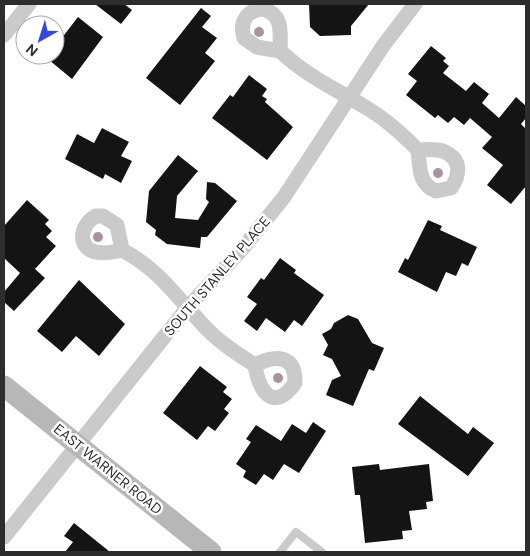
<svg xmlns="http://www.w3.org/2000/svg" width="530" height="556" font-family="'DM Sans',sans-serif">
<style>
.building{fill:#141414}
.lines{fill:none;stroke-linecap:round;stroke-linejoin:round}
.service{stroke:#cacaca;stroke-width:8}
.minor{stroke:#cacaca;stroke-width:15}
.secondary{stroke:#b7b7b7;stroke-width:21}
.tree{fill:#ab949f}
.labels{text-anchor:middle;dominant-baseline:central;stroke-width:5;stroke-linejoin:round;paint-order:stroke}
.street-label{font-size:14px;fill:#2d2d2d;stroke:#fff}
</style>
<rect width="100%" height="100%" fill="#fff"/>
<!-- building -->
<g class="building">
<path d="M95 4H124L132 10 121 24Z"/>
<path d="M309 4H369L351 26V35L320 36 310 27Z"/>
<path d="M201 8 211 16 202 27 217 38 205 53 215 61 180 105 146 78Z"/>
<path d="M78 17 103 37 72 79 43 55H55V34L61 39Z"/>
<path d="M431 46 446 58 443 61 449 66 443 73 466 91 474 82 489 94 482 103 499 118 516 97 526 106V118L521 124 526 129V186L511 204 487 185 503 165 482 148 492 137 470 118 464 125 454 117 448 123 438 115 435 118 406 95 417 81 408 74Z"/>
<path d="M249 75 267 89 262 96 267 99 265 102 293 127 267 160 212 118 230 95 233 97Z"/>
<path d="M102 128 129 142 121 156 132 161 121 183 105 174 103 179 65 159 77 134 94 143Z"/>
<path d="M178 155 198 171 177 196 175 218 198 220 209 202 206 199 207 182 215 183 237 201 207 237H201L200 248 167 244 155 235 156 230 146 222 149 191Z"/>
<path d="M27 200 49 220 45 224 52 231 46 237 56 246 35 269 45 278 14 311 4 302V292L20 273 4 258V226Z"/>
<path d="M428 220 442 226 440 230 477 247 468 266 462 263 456 276 446 272 437 292 398 272 405 258 408 260Z"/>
<path d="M280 258 296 270 294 273 324 295 302 326 294 320 285 332 266 318 257 331 244 321 257 304 247 297 261 278 264 280Z"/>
<path d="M79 280 125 324 99 356 76 336 62 352 37 331Z"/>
<path d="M348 315 358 319 372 343 384 348 374 371 369 369 353 406 326 395 332 380 341 376 332 359 323 355 328 345 322 334 331 329 334 323Z"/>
<path d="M200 366 227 387 223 392 232 399 224 409 229 413 215 431 208 426 197 440 163 413Z"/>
<path d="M420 396 468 434 473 427 494 443 468 476 398 424Z"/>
<path d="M313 422 326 431 299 473 284 464 273 480 264 474 256 485 243 477 246 471 236 464 251 442 246 439 256 425 281 441 292 424 306 433Z"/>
<path d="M379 464 380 470 429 464 433 501 426 502 427 509 409 511 412 530 402 531 403 539 365 543 360 495H355L352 467Z"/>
<path d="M74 523 110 552H65L73 542 64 536Z"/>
</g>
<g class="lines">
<!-- service -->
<path class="service" d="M280 552 296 532 322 552"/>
<!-- minor -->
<g class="minor">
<path d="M263 9C284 15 280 33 280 51L257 47 244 38C239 22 247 10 263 9Z"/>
<path d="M4 35 29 4"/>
<path d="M280 51C310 79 337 89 370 110 388 121 403 135 418 150"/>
<path d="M418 150C426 150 437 148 445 152 462 160 460 175 451 188L436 191C418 184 420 167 418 150Z"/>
<path d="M96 216H103L117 225 122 250C114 252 104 254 95 252 75 246 82 223 96 216Z"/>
<path d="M122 250C158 268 179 300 206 328 220 343 237 354 255 365 259 392 274 413 295 383 296 355 276 354 255 365"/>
<path d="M4 537 188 307 243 248 284 197 383 46 415 4"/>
</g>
<!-- secondary -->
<path class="secondary" d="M4 386 211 552"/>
</g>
<!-- trees -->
<g class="tree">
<circle cx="259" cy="32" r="5"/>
<circle cx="438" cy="173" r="5"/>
<circle cx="98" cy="237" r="5"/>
<circle cx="278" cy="378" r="5"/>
</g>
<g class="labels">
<!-- street labels -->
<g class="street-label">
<text transform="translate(217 276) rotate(-49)">SOUTH STANLEY PLACE</text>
<text transform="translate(108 469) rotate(39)">EAST WARNER ROAD</text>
</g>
</g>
<!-- border -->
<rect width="530" height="556" fill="none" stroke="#2d2d2d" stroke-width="10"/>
<!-- north arrow -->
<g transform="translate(40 40) rotate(219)"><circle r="24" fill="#ffffff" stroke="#ababab"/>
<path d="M0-4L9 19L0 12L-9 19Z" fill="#3648dd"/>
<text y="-8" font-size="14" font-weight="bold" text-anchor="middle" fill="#2d2d2d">N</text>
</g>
</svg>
